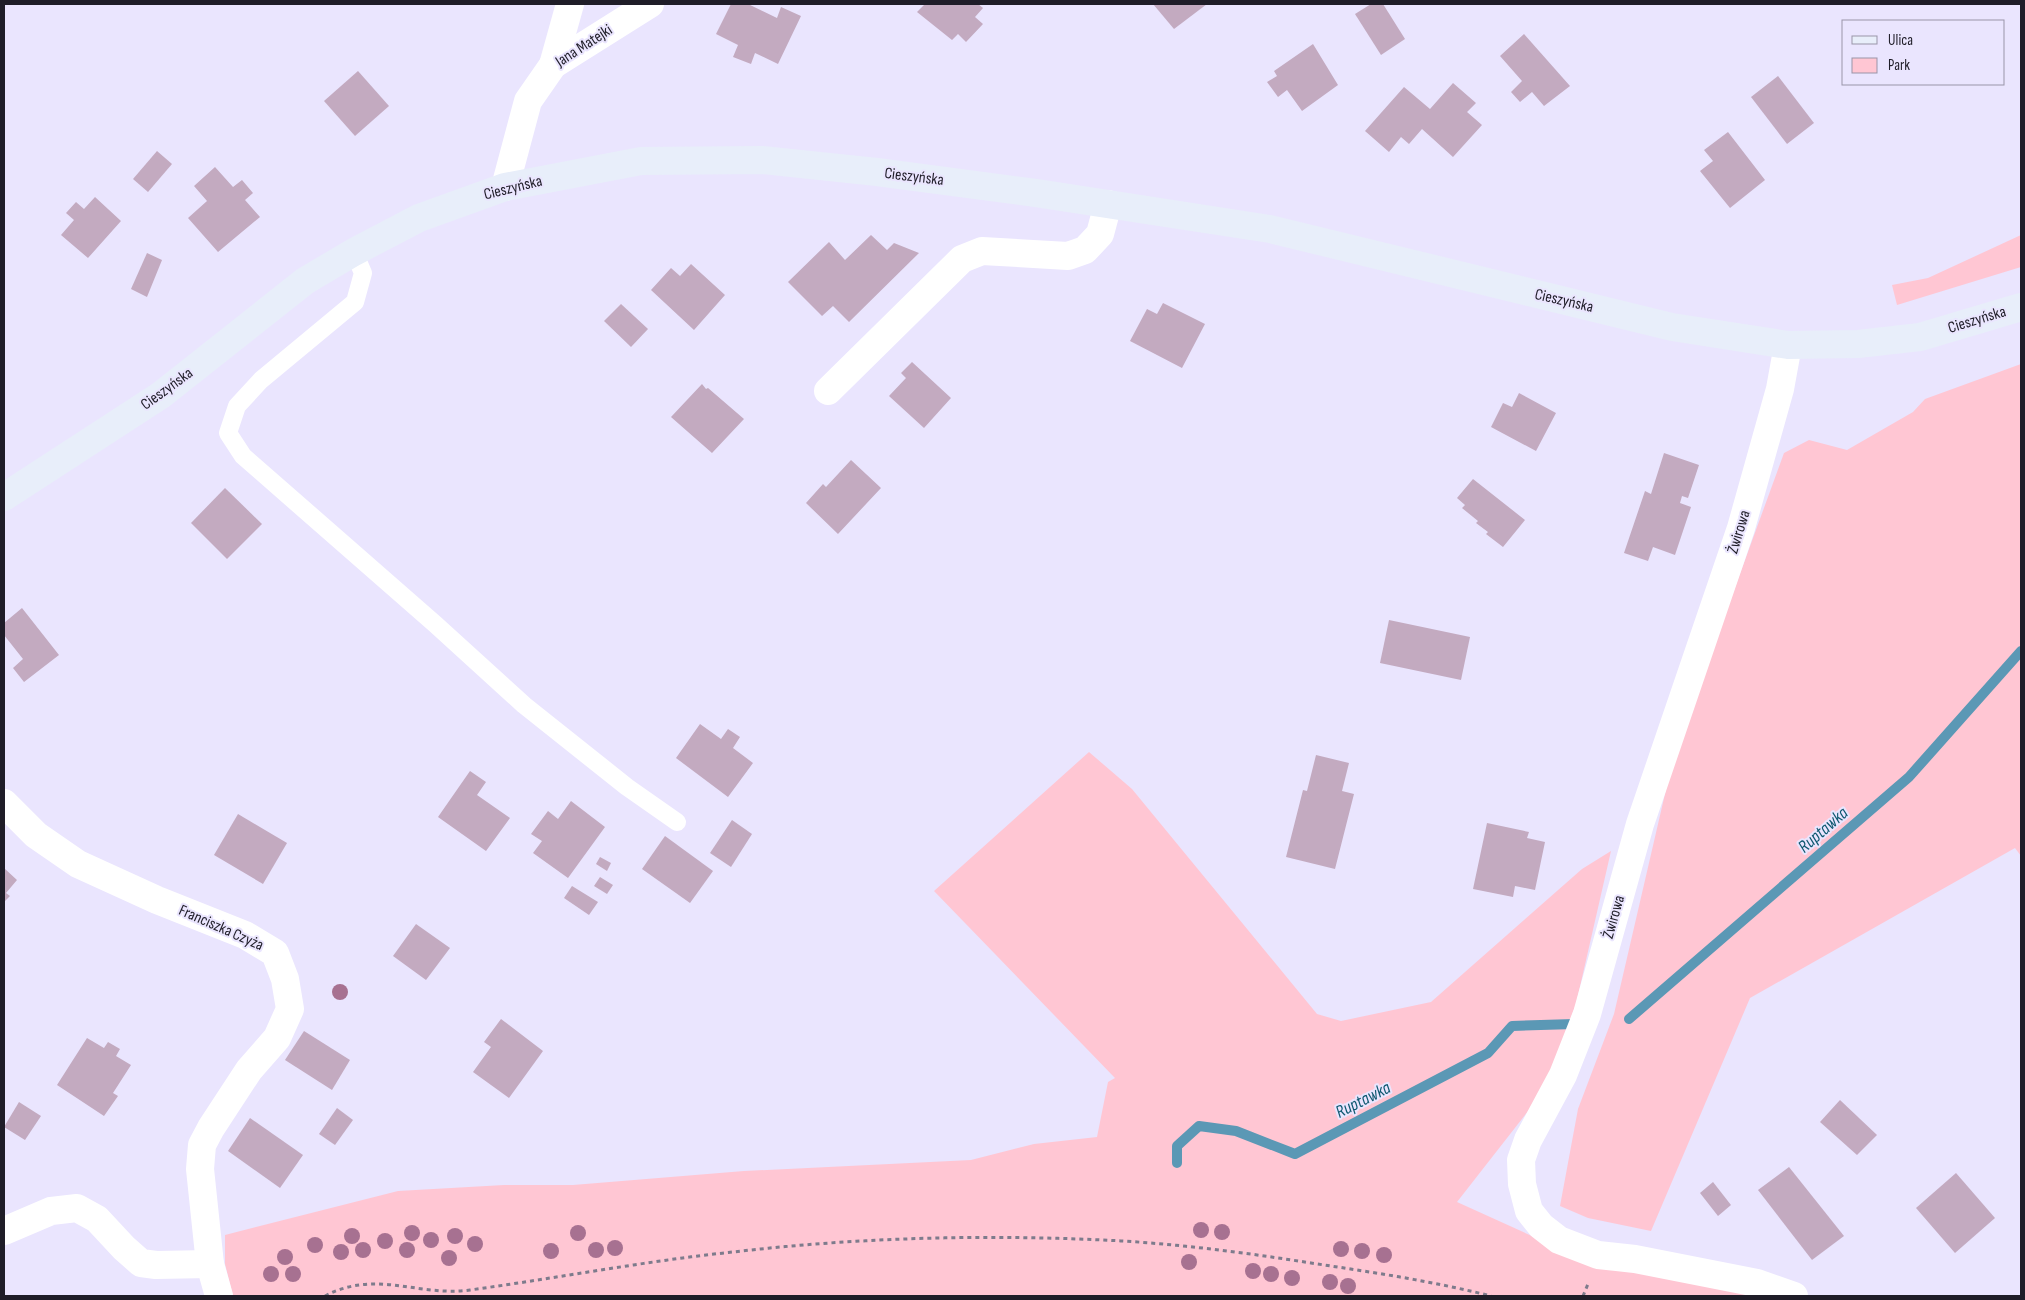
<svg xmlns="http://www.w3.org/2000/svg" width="2025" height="1300" font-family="'Sofia Sans Condensed',sans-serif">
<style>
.green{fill:#ffc6d3}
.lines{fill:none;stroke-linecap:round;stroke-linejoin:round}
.stream{stroke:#5b98b5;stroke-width:10}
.building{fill:#c3aac0}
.path{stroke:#7e7b8c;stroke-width:3;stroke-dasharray:4 4;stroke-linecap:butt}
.lane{stroke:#fff;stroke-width:18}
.street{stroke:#fff;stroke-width:28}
.secondary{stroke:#e8eefa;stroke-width:28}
.tree{fill:#a77191}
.labels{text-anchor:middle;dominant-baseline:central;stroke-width:4;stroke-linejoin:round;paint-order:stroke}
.street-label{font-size:16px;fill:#1f1d28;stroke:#eae5fe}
.water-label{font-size:18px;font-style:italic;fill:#0e5870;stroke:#eae5fe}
</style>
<rect width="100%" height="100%" fill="#eae5fe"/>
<!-- green -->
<g class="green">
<path d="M2021 235V267L1897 305 1892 285 1928 278Z"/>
<path d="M2021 364V856L2015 848 1750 998 1651 1231 1588 1218 1560 1206 1578 1109 1614 1014 1674 755 1784 453 1809 440 1847 450 1913 412 1925 399Z"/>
<path d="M1089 752 1132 789 1317 1014 1341 1021 1431 1002 1582 869 1611 851 1576 1004 1543 1092 1457 1202 1576 1256 1756 1296H233L225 1264V1235L398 1191 504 1185H573L744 1171 971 1160 1034 1144 1097 1137 1108 1082 1115 1078 934 891Z"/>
</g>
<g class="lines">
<!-- stream -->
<g class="stream">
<path d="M1629 1019 1909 777 2021 651"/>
<path d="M1177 1163V1146L1199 1126 1236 1131 1295 1154 1488 1053 1512 1026 1574 1024"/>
</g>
</g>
<!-- building -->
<g class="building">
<path d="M731 4H748L777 18 781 7 801 16 778 64 755 53 751 64 733 57 738 45 716 34Z"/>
<path d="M925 4H978L983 8 975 17 983 24 966 42 958 34 952 40 917 12Z"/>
<path d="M1153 4H1207L1174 29Z"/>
<path d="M1371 4H1383L1405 39 1381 55 1355 14Z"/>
<path d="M1524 34 1570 86 1544 106 1532 92 1520 102 1511 92 1522 81 1500 56Z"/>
<path d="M1313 44 1338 85 1302 111 1287 90 1278 97 1267 82 1277 76 1274 71Z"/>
<path d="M358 71 389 106 355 136 324 101Z"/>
<path d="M1778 76 1814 123 1787 144 1751 97Z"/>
<path d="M1453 83 1476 103 1467 112 1482 125 1453 157 1422 129 1409 144 1401 137 1389 152 1365 131 1404 87 1430 109Z"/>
<path d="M1728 132 1765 180 1730 208 1700 171 1713 161 1704 150Z"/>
<path d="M157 151 172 164 148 192 133 179Z"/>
<path d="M215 167 233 187 242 180 253 193 245 200 260 217 218 252 188 218 207 201 194 186Z"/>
<path d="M95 197 121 221 88 258 61 235 74 220 66 213 76 202 84 209Z"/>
<path d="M871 235 887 250 894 243 919 253 849 322 833 306 822 316 788 282 829 242 845 260Z"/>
<path d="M147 253 162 260 147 297 131 289Z"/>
<path d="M691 264 725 295 694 330 651 290 671 268 680 276Z"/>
<path d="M1163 303 1205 324 1182 368 1130 341 1147 309 1157 314Z"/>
<path d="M621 304 648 329 631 347 604 321Z"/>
<path d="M912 362 951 398 924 428 889 396 906 378 901 373Z"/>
<path d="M702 384 706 389 708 388 744 419 712 453 671 417Z"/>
<path d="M1519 393 1556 413 1536 451 1491 427 1503 403 1512 407Z"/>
<path d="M1664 453 1699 465 1688 498 1682 496 1680 503 1691 507 1675 555 1653 547 1648 561 1624 553 1645 491 1651 494Z"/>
<path d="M851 460 881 488 838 534 806 503 823 484 826 487Z"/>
<path d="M1473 479 1525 520 1503 547 1486 534 1488 532 1476 523 1478 521 1462 508 1465 505 1457 498Z"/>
<path d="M225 488 262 524 227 559 191 523Z"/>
<path d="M22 608 59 655 24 682 13 668 23 659 4 635V623Z"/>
<path d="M1389 620 1470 637 1461 680 1380 663Z"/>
<path d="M700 724 721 739 728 729 740 737 733 748 753 763 728 797 676 758Z"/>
<path d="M1316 755 1349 763 1342 791 1354 794 1335 869 1286 857 1303 790 1307 791Z"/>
<path d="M470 771 486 782 477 795 510 818 486 851 438 817Z"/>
<path d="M571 801 605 827 568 878 533 853 542 841 531 834 548 811 558 819Z"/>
<path d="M238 814 287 843 263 884 214 855Z"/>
<path d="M732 820 752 834 731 867 710 853Z"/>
<path d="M1487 823 1529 832 1527 838 1545 842 1535 890 1515 886 1513 897 1473 889Z"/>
<path d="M665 836 713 871 690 903 642 869Z"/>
<path d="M600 857 611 863 607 871 596 864Z"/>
<path d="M4 868 17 880 6 893 10 896 4 902Z"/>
<path d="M600 877 613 885 607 894 594 886Z"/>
<path d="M572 886 598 902 589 915 564 898Z"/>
<path d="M416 924 450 948 426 980 393 956Z"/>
<path d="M501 1019 543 1051 509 1098 473 1072 491 1047 484 1042Z"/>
<path d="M304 1031 350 1060 332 1090 285 1060Z"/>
<path d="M87 1038 104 1048 108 1042 120 1049 116 1056 131 1065 113 1093 118 1096 104 1116 57 1085Z"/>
<path d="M1840 1100 1877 1135 1857 1155 1820 1122Z"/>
<path d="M19 1102 41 1116 25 1140 4 1127Z"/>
<path d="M337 1108 353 1120 335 1145 319 1134Z"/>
<path d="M250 1118 303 1155 280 1188 228 1151Z"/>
<path d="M1789 1167 1844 1236 1812 1260 1758 1190Z"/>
<path d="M1956 1173 1995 1218 1955 1253 1916 1208Z"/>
<path d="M1713 1182 1731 1205 1718 1216 1700 1193Z"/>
</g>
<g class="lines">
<!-- path -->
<g class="path">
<path d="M325 1296C376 1269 418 1297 470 1290 558 1278 645 1261 733 1252 862 1237 993 1234 1123 1241 1186 1245 1248 1253 1311 1263 1371 1272 1432 1281 1491 1296"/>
<path d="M1583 1296 1588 1284"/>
</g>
<!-- lane -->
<path class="lane" d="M354 252 363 273 355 302 261 380 237 406 228 433 243 456 435 624 524 705 627 787 677 822"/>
<!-- street -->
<g class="street">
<path d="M553 65 570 4"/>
<path d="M505 187 528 101 553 65 650 4"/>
<path d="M1788 345 1780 389 1741 528 1640 824 1587 1014 1563 1075 1528 1140 1521 1160 1522 1184 1529 1211 1541 1226 1559 1240 1598 1255 1635 1259 1757 1283 1794 1296"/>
<path d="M828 391 962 259 982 251 1068 256 1085 250 1100 234 1108 204"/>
<path d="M4 803 36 835 78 864 157 900 245 935 275 953 285 979 290 1009 277 1038 249 1070 211 1128 202 1145 200 1169 210 1264 219 1296"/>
<path d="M4 1231 51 1211 77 1208 97 1219 124 1248 141 1263 156 1265 210 1264"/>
</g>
<!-- secondary -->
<path class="secondary" d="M4 497 161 395 305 281 354 252 419 218 505 187 641 161 762 160 877 172 1036 193 1270 229 1672 327 1788 345 1858 344 1920 337 2021 307"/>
</g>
<!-- trees -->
<g class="tree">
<circle cx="340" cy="992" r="8"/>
<circle cx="1201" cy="1230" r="8"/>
<circle cx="1222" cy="1232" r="8"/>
<circle cx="412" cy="1233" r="8"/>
<circle cx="578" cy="1233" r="8"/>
<circle cx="352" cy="1236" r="8"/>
<circle cx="455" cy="1236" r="8"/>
<circle cx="431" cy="1240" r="8"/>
<circle cx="385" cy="1241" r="8"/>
<circle cx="475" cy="1244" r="8"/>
<circle cx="315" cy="1245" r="8"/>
<circle cx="615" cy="1248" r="8"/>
<circle cx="1341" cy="1249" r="8"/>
<circle cx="363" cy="1250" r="8"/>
<circle cx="407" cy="1250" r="8"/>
<circle cx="596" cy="1250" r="8"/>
<circle cx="551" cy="1251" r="8"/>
<circle cx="1362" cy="1251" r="8"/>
<circle cx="341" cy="1252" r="8"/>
<circle cx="1384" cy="1255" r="8"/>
<circle cx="285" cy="1257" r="8"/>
<circle cx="449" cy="1258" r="8"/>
<circle cx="1189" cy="1262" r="8"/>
<circle cx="1253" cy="1271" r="8"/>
<circle cx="271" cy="1274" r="8"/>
<circle cx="293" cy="1274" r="8"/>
<circle cx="1271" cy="1274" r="8"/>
<circle cx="1292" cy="1278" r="8"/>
<circle cx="1330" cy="1282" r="8"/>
<circle cx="1348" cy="1286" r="8"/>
</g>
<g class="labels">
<!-- street labels -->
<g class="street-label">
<text transform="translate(584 46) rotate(-33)">Jana Matejki</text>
<text transform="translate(914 177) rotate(7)">Cieszyńska</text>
<text transform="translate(513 188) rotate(-14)">Cieszyńska</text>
<text transform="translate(1564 301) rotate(13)">Cieszyńska</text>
<text transform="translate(1977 320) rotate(-17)">Cieszyńska</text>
<text transform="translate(167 389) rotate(-36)">Cieszyńska</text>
<text transform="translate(1739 532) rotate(-73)">Żwirowa</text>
<text transform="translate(1614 917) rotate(-74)">Żwirowa</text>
<text transform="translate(221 928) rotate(24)">Franciszka Czyża</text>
</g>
<!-- water labels -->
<g class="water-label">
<text transform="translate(1823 830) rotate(-41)">Ruptawka</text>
<text transform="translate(1363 1100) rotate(-27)">Ruptawka</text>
</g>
</g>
<!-- border -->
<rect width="2025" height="1300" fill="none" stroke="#1f1d28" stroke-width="10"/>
<!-- legend -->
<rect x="1842" y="20" width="162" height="65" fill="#eae5fe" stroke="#9995a8"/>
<rect x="1852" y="36" width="25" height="8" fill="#e8eefa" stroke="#9995a8"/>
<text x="1888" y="45" font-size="15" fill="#1f1d28">Ulica</text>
<rect x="1852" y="58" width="25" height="15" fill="#ffc6d3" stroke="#9995a8"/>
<text x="1888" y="70" font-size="15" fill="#1f1d28">Park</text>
</svg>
